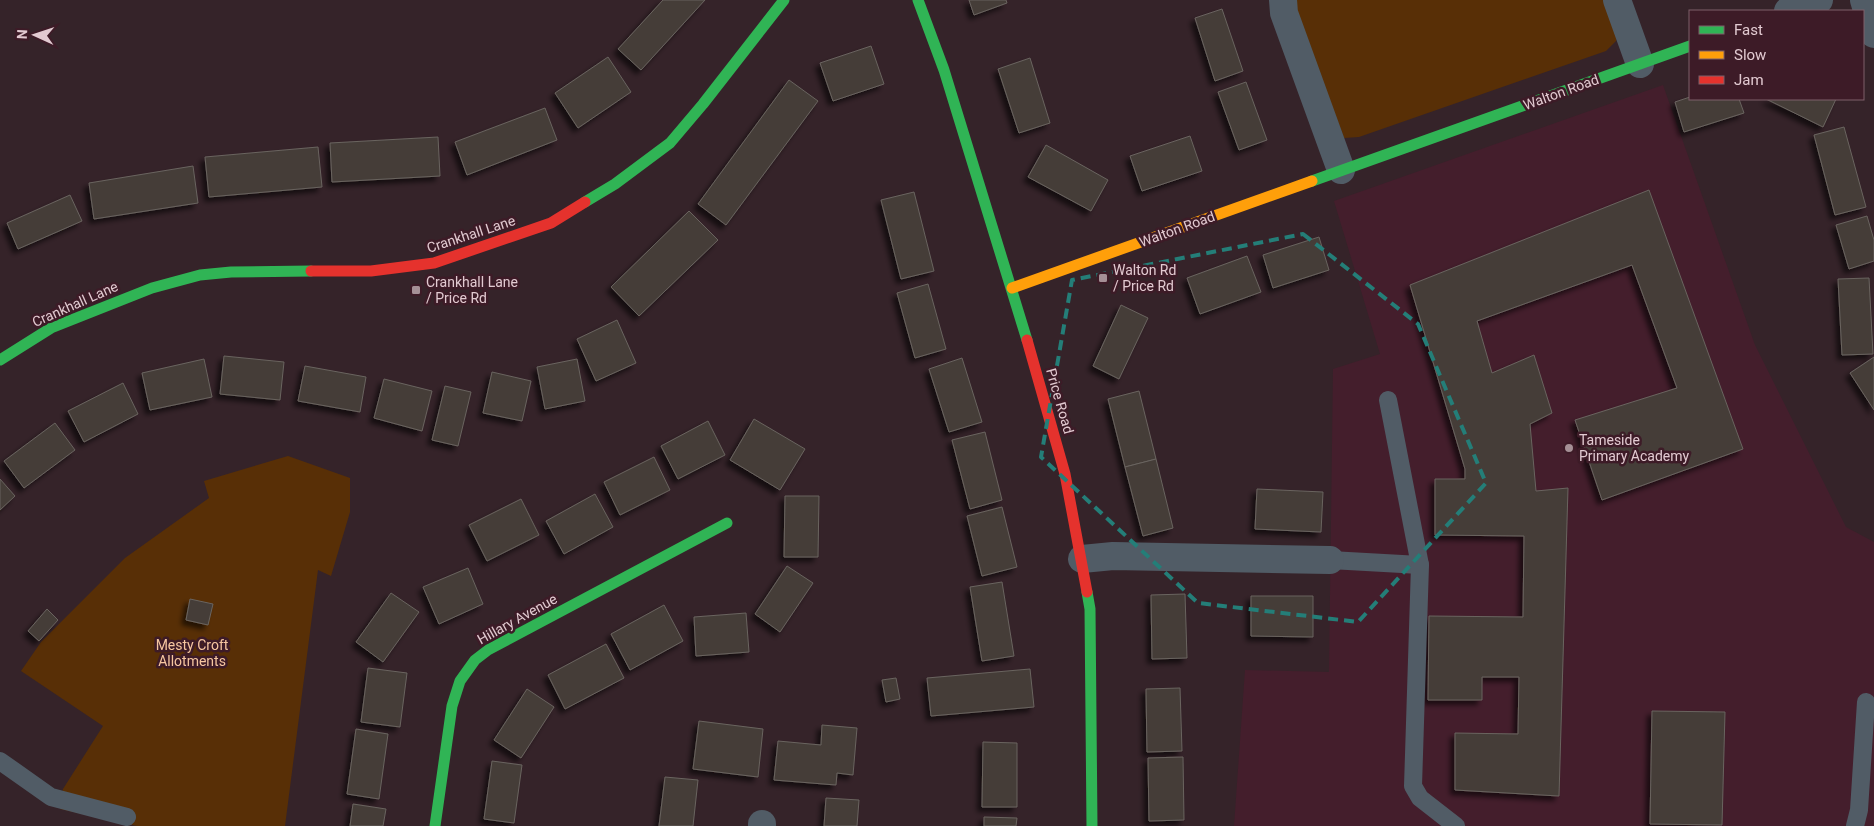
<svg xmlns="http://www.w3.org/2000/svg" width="1874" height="826" font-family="Roboto,sans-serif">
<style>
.built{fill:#441e2c}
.green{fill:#582f06}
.building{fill:#443d39;stroke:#6a645f;filter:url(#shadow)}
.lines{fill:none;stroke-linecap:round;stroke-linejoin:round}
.lane{stroke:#515c66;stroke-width:18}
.street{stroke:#515c66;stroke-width:28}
.fast{stroke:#30b455;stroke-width:11}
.slow{stroke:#ff9f0a;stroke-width:11}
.jam{stroke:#e5322d;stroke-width:11}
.marked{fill:none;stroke:#247e78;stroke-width:4;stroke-dasharray:10 6;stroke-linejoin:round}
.poi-dot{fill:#a59096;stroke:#3d1b27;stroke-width:2}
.labels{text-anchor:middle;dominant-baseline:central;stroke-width:5;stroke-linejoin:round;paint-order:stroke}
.street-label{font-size:14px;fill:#e2cad1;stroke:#3d1b27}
.poi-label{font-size:14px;fill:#e2cad1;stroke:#3d1b27;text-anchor:start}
.park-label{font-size:14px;fill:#f6c6a0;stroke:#3d1b27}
</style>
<defs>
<filter id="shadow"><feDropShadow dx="-4.5" dy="4.5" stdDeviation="2.5" flood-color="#0009"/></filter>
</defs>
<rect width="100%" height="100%" fill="#352329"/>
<!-- built -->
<path class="built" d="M1663 85 1755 345 1846 527 1874 542V826H1234L1245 670 1329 672 1333 369 1380 354 1334 201Z"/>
<!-- green -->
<g class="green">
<path d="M1295 0H1609L1618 26 1616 41 1606 51 1359 137 1344 138 1293 2Z"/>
<path d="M288 456 350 478V512L331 576 318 570 285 826H137L60 809 63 789 103 726 21 671 41 642 125 558 209 498 204 481Z"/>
</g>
<!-- building -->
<g class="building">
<path d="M663 0H705L641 70 618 49Z"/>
<path d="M969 0H1006L1007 3 974 15Z"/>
<path d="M1222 9 1243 71 1215 81 1195 18Z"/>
<path d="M871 46 884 84 833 101 820 63Z"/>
<path d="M608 57 631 92 578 128 555 93Z"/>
<path d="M1030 58 1050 123 1019 133 998 69Z"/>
<path d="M789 80 818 101 726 225 698 204Z"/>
<path d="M1246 82 1267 140 1239 150 1218 92Z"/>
<path d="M1690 97 1739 99 1744 113 1684 132 1675 102Z"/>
<path d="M1766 99H1836L1823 127Z"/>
<path d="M545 108 557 140 467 175 455 142Z"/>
<path d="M1844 127 1866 207 1835 215 1814 135Z"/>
<path d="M1190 136 1202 171 1142 191 1130 156Z"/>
<path d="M438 137 440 176 332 182 330 143Z"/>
<path d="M1046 145 1108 180 1091 211 1028 177Z"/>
<path d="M318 147 322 187 209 197 205 157Z"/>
<path d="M193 166 198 203 94 219 89 183Z"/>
<path d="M1649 190 1743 449 1602 500 1575 420 1677 388 1632 265 1477 321 1492 373 1534 355 1552 413 1530 424 1536 491 1568 488 1559 796 1455 790V733L1518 734 1519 677H1482V700H1428L1429 616 1523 617 1524 536 1435 535V479H1465V469L1410 285Z"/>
<path d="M914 192 934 271 901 279 881 200Z"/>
<path d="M70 195 82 221 18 249 7 223Z"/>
<path d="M689 211 718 240 639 316 611 287Z"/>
<path d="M1867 216 1874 240V261L1849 269 1836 225Z"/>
<path d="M1319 237 1329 270 1273 288 1263 255Z"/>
<path d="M1247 256 1261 292 1200 314 1187 278Z"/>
<path d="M1869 278 1873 354 1842 355 1838 279Z"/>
<path d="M928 284 946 349 915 358 897 293Z"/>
<path d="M1121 305 1148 318 1119 379 1093 366Z"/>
<path d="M617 320 636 363 596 381 577 339Z"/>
<path d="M224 356 284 362 280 400 220 394Z"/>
<path d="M1874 357V410L1850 373Z"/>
<path d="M962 358 982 422 949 432 929 369Z"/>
<path d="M204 359 212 397 150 410 142 373Z"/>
<path d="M577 359 585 401 545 409 537 367Z"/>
<path d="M305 366 366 377 360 412 298 401Z"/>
<path d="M492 372 531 381 522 421 483 413Z"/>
<path d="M384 379 432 391 422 431 374 418Z"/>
<path d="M123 383 138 414 84 442 68 411Z"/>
<path d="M445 386 471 392 458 446 432 440Z"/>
<path d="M1139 391 1156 459 1125 467 1108 399Z"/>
<path d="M754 419 805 449 780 490 730 460Z"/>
<path d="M708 421 725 455 678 479 661 446Z"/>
<path d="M55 423 75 450 24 488 4 461Z"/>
<path d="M985 432 1002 500 970 509 952 440Z"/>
<path d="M654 457 670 490 620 515 604 482Z"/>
<path d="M1156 459 1173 528 1143 536 1125 467Z"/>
<path d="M0 479 15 496 0 510Z"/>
<path d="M1257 489 1323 492 1321 532 1255 529Z"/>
<path d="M595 494 613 527 564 554 546 521Z"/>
<path d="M785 496H819L818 557H784Z"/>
<path d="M521 499 539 535 487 561 469 525Z"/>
<path d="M1002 507 1017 567 982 576 967 516Z"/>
<path d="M787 566 813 583 780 632 755 614Z"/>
<path d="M468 568 483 604 439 624 423 587Z"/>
<path d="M1002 582 1014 656 982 661 970 587Z"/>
<path d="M391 593 419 612 383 662 356 642Z"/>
<path d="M1185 594 1187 658 1152 659 1151 595Z"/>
<path d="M1251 596H1313V637L1251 636Z"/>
<path d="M190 599 213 604 208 625 186 620Z"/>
<path d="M664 605 683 641 630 670 611 634Z"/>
<path d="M47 609 58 620 39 641 28 631Z"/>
<path d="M746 613 749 652 696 656 694 617Z"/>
<path d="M606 644 624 678 565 709 548 675Z"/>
<path d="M368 668 407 673 400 727 361 722Z"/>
<path d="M1030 669 1034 707 931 716 927 678Z"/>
<path d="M896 678 900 699 886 702 882 680Z"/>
<path d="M1180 688 1182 751 1147 752 1146 689Z"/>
<path d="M527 689 554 707 521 758 494 740Z"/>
<path d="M1652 711 1725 712 1722 825 1650 824Z"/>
<path d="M699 721 763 729 758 777 693 769Z"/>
<path d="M822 725 857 728 853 775 837 773 836 785 774 780 778 741 821 745Z"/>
<path d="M356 729 388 734 379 799 347 794Z"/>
<path d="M983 742 1017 743V807H982Z"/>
<path d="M1183 757 1184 820 1149 821 1148 758Z"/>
<path d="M492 761 522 765 514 823 484 819Z"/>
<path d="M665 777 698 780 693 826H659Z"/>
<path d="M826 798 859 800 857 826H824Z"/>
<path d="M353 804 386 809 383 826H350Z"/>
<path d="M984 817 1017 818 1016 826H984Z"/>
</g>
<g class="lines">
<!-- lane -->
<g class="lane">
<path d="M1330 560 1420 565 1388 400"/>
<path d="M1420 565 1413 786 1420 798 1456 826"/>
<path d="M0 761 51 797 127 817"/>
<path d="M1855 826 1859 810 1866 702"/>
</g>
<!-- street -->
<g class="street">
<path d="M1283 0 1284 13 1341 170"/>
<path d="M1617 0 1640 64"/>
<path d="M1864 0 1874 34"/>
<path d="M1788 11 1819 0"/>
<path d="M1082 559 1113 556 1330 560"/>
<path d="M762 826V824"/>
</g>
<!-- fast -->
<g class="fast">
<path d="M918 0 944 70 1027 340"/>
<path d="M1312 181 1690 46"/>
<path d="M585 202 615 184 670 143 703 104 784 0"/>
<path d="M0 360 51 328 152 288 200 275 231 272 311 271"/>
<path d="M1087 592 1090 609 1092 826"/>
<path d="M435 826 452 706 460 681 475 660 488 650 727 523"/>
</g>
<!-- slow -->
<path class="slow" d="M1012 288 1312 181"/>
<!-- jam -->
<g class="jam">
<path d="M311 271H371L434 263 551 223 585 202"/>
<path d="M1027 340 1065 474 1087 592"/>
</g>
</g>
<!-- marked area -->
<path class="marked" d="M1303 234 1418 324 1486 483 1358 622 1198 603 1041 457 1072 280Z"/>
<!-- markers -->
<g class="poi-dot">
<rect x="1098" y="273" width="10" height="10" rx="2.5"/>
<rect x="411" y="285" width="10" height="10" rx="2.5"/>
<circle cx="1569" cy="448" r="5"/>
</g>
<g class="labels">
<!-- street labels -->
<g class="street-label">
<text transform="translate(1561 92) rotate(-20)">Walton Road</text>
<text transform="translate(1177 229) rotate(-20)">Walton Road</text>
<text transform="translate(471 234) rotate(-18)">Crankhall Lane</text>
<text transform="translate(75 304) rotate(-24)">Crankhall Lane</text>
<text transform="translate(1060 401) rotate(74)">Price Road</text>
<text transform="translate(517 619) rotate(-29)">Hillary Avenue</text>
</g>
<!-- poi labels -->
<g class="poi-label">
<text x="1113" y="270">Walton Rd<tspan x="1113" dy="16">/ Price Rd</tspan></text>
<text x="426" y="282">Crankhall Lane<tspan x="426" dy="16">/ Price Rd</tspan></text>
<text x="1579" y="440">Tameside<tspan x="1579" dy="16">Primary Academy</tspan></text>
</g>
<!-- park labels -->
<g class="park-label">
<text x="192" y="645">Mesty Croft<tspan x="192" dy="16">Allotments</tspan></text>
</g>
</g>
<!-- legend -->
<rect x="1689" y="10" width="175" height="90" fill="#3d1b27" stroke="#7f616b"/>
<rect x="1699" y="26" width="25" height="8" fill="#30b455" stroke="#7f616b"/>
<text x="1734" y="35" font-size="15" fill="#e2cad1">Fast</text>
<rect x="1699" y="51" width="25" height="8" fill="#ff9f0a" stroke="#7f616b"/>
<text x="1734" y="60" font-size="15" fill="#e2cad1">Slow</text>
<rect x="1699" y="76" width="25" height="8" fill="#e5322d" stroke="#7f616b"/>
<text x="1734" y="85" font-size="15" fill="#e2cad1">Jam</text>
<!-- north arrow -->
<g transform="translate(35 35) rotate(273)" stroke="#3d1b27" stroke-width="4" paint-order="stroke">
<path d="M0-4L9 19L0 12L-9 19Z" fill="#e2cad1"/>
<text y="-8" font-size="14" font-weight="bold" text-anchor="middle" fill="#e2cad1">N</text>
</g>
</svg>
